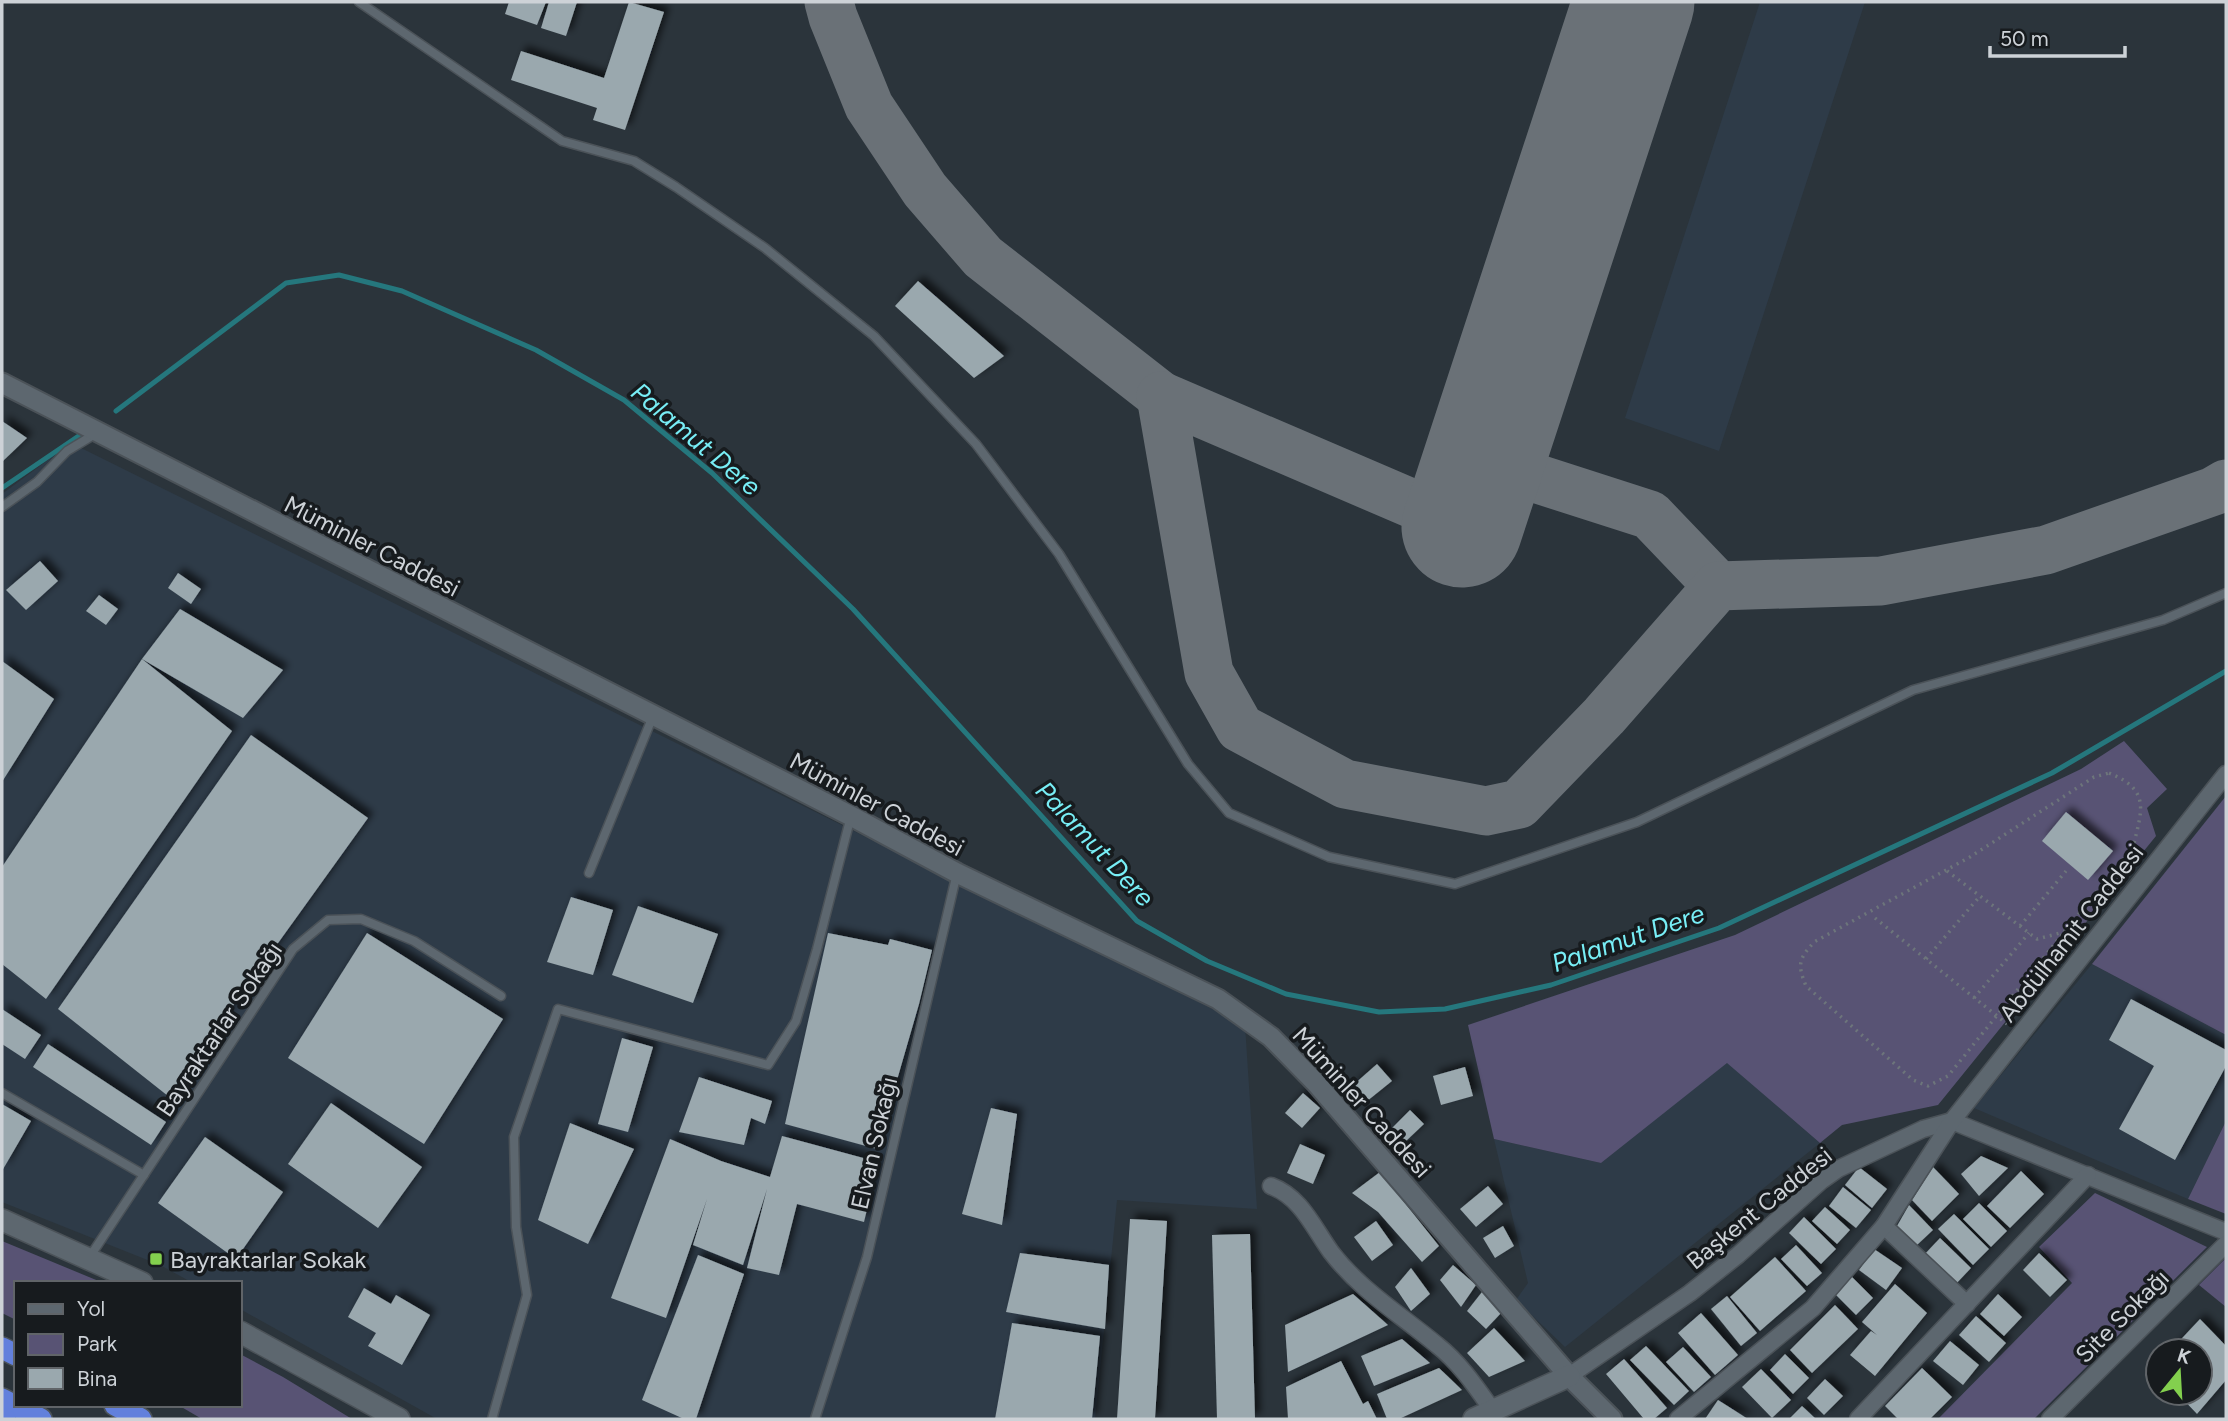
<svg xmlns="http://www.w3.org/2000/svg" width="2228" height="1421" font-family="Figtree,sans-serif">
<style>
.built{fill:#2e3b48}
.green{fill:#585374}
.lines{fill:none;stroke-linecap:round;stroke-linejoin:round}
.stream{stroke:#25777d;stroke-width:5}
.taxiway{stroke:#6a7177;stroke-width:49}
.runway{stroke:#6a7177;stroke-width:121}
.building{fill:#9aa8ae;filter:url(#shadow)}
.service-casing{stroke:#4b5258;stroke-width:11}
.minor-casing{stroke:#4b5258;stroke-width:19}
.tertiary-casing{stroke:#4b5258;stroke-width:23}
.secondary-casing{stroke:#4b5258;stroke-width:24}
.motorway-casing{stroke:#4b5258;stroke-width:24}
.path{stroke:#6d757b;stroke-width:3.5;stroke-dasharray:2 5;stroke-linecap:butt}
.service{stroke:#5d676f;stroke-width:8}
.minor{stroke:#5d676f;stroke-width:16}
.tertiary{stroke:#5d676f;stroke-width:19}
.secondary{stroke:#5d676f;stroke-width:21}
.motorway{stroke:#6280dc;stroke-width:21}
.poi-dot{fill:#83d04e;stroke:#171b1e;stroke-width:2.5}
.labels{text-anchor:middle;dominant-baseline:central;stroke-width:7;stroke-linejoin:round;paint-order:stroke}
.street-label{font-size:24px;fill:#cdd2d7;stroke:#171b1e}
.poi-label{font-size:24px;fill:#cdd2d7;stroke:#171b1e;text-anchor:start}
.water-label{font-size:26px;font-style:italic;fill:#78eef6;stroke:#171b1e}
</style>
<defs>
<filter id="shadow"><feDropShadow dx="5.5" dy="-5.5" stdDeviation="3.5" flood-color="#0009"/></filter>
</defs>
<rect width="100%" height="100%" fill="#2b343b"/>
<!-- built -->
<g class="built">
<path d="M1760 2H1865L1719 451 1625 418Z"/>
<path d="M71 443 1245 1025 1257 1209 1117 1200 1095 1419H437L240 1309V1283H193L160 1265 2 1202V494Z"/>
<path d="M2092 964 2226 1035V1121L2188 1199 1974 1108Z"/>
<path d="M1727 1062 1820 1143 1565 1347 1516 1300 1528 1283 1494 1139 1601 1163Z"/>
</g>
<!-- green -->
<g class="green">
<path d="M2124 741 2167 789 2147 808 2156 836 1938 1105 1842 1125 1820 1143 1727 1063 1601 1163 1494 1139 1468 1025 1735 935 2081 769Z"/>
<path d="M2226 796V1035L2092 964Z"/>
<path d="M2226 1121V1214L2188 1199Z"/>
<path d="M2095 1193 2207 1247 2034 1419H1938L2072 1283 2039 1247Z"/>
<path d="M2 1241 101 1282 104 1283H16V1320L2 1313Z"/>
<path d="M2226 1258V1307L2199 1285Z"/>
<path d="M240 1354 283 1377 352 1419H202L178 1405H240Z"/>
</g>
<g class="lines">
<!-- stream -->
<g class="stream">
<path d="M116 411 286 283 339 275 402 291 536 350 624 400 712 473 853 609 1137 921 1207 961 1286 994 1379 1012 1445 1009 1551 985 1719 928 2052 773 2226 671"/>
<path d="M2 488 86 431"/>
</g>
<!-- taxiway -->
<g class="taxiway">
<path d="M829 2 833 17 869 106 925 190 983 257 1161 396"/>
<path d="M1513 471 1650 515 1718 586"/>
<path d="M1448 519 1161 396 1209 673 1240 728 1345 784 1486 811 1519 804 1604 716 1718 586 1881 581 2046 550 2214 491 2226 484"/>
</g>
<!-- runway -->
<path class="runway" d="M1462 527 1634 2"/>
</g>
<!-- building -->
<g class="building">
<path d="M509 2H546L537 25 505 14Z"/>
<path d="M549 2H577L566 36 541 28Z"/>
<path d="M629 2 664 12 625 130 593 120 597 108 511 80 521 51 604 78Z"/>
<path d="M918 281 1004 356 974 378 895 306Z"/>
<path d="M2 421 27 438 2 462Z"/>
<path d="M40 561 58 581 26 610 6 590Z"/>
<path d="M178 573 201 589 191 604 168 588Z"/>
<path d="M99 595 118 609 106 625 86 611Z"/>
<path d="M180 609 283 670 243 718 142 659Z"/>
<path d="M142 659 232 731 46 999 2 964V867Z"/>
<path d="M2 661 54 699 2 782Z"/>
<path d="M251 735 368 818 168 1096 58 1009Z"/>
<path d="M2066 812 2113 851 2088 880 2042 841Z"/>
<path d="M571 897 613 910 593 975 547 962Z"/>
<path d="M638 906 718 934 693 1003 612 975Z"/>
<path d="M367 933 503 1019 424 1144 288 1058Z"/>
<path d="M828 933 888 945 890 939 932 950 919 1004 877 1149 785 1124Z"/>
<path d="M2131 999 2226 1050V1066L2175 1160 2119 1129 2154 1066 2109 1040Z"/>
<path d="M2 1009 41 1035 25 1059 2 1044Z"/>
<path d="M622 1038 653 1047 628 1132 598 1124Z"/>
<path d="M48 1044 166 1122 151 1145 33 1067Z"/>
<path d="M1377 1064 1392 1081 1366 1102 1352 1086Z"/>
<path d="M1465 1067 1473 1096 1441 1105 1433 1076Z"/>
<path d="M699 1077 772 1101 765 1124 751 1118 744 1145 679 1132Z"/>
<path d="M1303 1093 1320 1108 1302 1128 1285 1113Z"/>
<path d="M331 1103 422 1167 378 1228 288 1164Z"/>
<path d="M2 1104 31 1121 2 1171Z"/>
<path d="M991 1108 1017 1114 1002 1225 962 1214Z"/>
<path d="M1410 1110 1424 1124 1405 1142 1392 1128Z"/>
<path d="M570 1123 634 1149 588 1244 538 1220Z"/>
<path d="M782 1136 878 1162 864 1222 797 1204 779 1275 747 1268 767 1189 743 1265 693 1245 707 1199 666 1318 611 1298 670 1139 721 1161 770 1177Z"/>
<path d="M205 1137 283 1192 236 1259 158 1203Z"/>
<path d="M1300 1144 1325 1155 1313 1184 1287 1173Z"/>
<path d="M1981 1156 2008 1168 1979 1196 1961 1174Z"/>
<path d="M1859 1167 1887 1189 1872 1208 1845 1185Z"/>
<path d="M1933 1167 1959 1194 1932 1221 1912 1200Z"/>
<path d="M2021 1171 2044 1194 2010 1228 1987 1206Z"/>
<path d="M1380 1172 1439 1246 1422 1262 1378 1212 1352 1193Z"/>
<path d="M1488 1186 1503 1204 1476 1227 1460 1209Z"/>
<path d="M1843 1187 1871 1210 1856 1228 1829 1206Z"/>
<path d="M1979 1203 2007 1231 1991 1247 1963 1219Z"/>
<path d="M1909 1205 1933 1230 1916 1246 1897 1226Z"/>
<path d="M1825 1207 1850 1230 1837 1244 1812 1221Z"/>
<path d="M1954 1214 1989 1249 1973 1265 1938 1229Z"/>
<path d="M1804 1217 1836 1249 1821 1264 1789 1233Z"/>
<path d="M1130 1219 1167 1221 1155 1419H1117Z"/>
<path d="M1376 1221 1393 1245 1372 1261 1354 1237Z"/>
<path d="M1503 1226 1514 1246 1495 1258 1483 1238Z"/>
<path d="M1250 1234 1255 1419H1217L1212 1235Z"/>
<path d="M1940 1238 1971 1268 1954 1286 1923 1256Z"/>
<path d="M1796 1245 1822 1273 1807 1286 1781 1259Z"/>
<path d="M1874 1249 1902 1268 1886 1290 1859 1270Z"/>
<path d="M1020 1253 1109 1265 1105 1329 1006 1312Z"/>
<path d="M2039 1253 2067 1280 2050 1297 2023 1270Z"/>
<path d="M698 1255 744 1274 696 1419H684L642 1400Z"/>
<path d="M1775 1257 1806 1291 1760 1331 1730 1297Z"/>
<path d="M1453 1265 1476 1285 1461 1307 1440 1280Z"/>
<path d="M1411 1268 1430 1294 1411 1311 1395 1287Z"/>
<path d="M1851 1276 1873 1298 1856 1315 1834 1293Z"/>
<path d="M1895 1284 1927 1313 1875 1376 1850 1355 1871 1331 1877 1335 1862 1322Z"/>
<path d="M364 1288 391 1304 396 1295 430 1315 402 1365 368 1346 376 1333 348 1317Z"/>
<path d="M1482 1292 1502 1312 1486 1329 1467 1311Z"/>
<path d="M1353 1294 1388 1325 1288 1372 1285 1325Z"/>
<path d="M1998 1294 2022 1317 2004 1336 1980 1314Z"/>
<path d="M1727 1296 1757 1333 1741 1346 1711 1309Z"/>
<path d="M1835 1305 1858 1329 1812 1373 1790 1350Z"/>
<path d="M1701 1313 1738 1355 1715 1375 1678 1333Z"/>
<path d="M1976 1316 2006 1343 1989 1362 1959 1335Z"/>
<path d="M2200 1319 2226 1346V1380L2197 1414 2177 1393H2200V1351H2170Z"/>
<path d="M1012 1323 1100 1336 1092 1419H995Z"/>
<path d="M1494 1328 1525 1361 1489 1377 1467 1353Z"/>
<path d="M1402 1339 1430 1363 1374 1386 1361 1356Z"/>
<path d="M1950 1341 1979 1365 1963 1385 1933 1361Z"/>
<path d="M1646 1346 1689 1391 1674 1405 1630 1360Z"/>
<path d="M1683 1347 1711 1377 1694 1392 1666 1362Z"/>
<path d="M1785 1354 1809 1378 1793 1394 1770 1370Z"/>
<path d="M1624 1359 1667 1408 1654 1419H1644L1606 1374Z"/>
<path d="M1341 1361 1363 1404 1368 1401 1377 1419H1288L1286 1387Z"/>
<path d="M1439 1368 1462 1390 1399 1419H1387L1377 1394Z"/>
<path d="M1922 1368 1952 1397 1930 1419H1898L1885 1406Z"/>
<path d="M1761 1369 1791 1400 1772 1418 1742 1387Z"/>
<path d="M1825 1379 1843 1396 1824 1415 1807 1398Z"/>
<path d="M1718 1400 1748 1419H1705Z"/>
<path d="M1802 1406 1816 1419H1789Z"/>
</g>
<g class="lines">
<defs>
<g id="service">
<path d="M359 2 562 141 634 161 676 187 765 248 874 336 976 444 1059 554 1188 764 1229 813 1329 857 1455 884 1637 822 1913 690 2163 620 2226 593"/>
<path d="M2 507 37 482 67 451 95 434"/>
<path d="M589 873 653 716"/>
<path d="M2 1093 144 1175"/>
<path d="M89 1258 293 949 328 920 361 919 414 941 501 996"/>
<path d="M492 1419 527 1295 516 1227 514 1137 558 1009 768 1065 796 1021 817 949 851 816"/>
<path d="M815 1419 867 1257 957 873"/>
</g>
<g id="minor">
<path d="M1271 1186C1301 1197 1313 1227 1331 1252 1360 1290 1401 1315 1437 1345 1460 1363 1476 1387 1493 1411"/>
<path d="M1884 1226 1967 1304"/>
<path d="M1569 1376 1690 1293 1738 1255 1821 1181 1838 1169 1923 1129 1952 1121 2226 1232"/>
<path d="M1678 1419 1813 1308 1884 1226 1952 1121 2226 774"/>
<path d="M1858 1419 2088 1175"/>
<path d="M2050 1419 2226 1244"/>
</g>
<path id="tertiary" d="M2 383 851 816 957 873 1218 999 1271 1037 1316 1083 1569 1376 1612 1419"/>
<g id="secondary">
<path d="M2 1220 142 1283"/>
<path d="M240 1332 399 1419"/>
<path d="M1474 1419 1569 1376"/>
</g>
<g id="motorway">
<path d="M2 1348 16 1355"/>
<path d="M2 1399 41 1419"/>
<path d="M115 1405 141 1419"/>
<path d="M2 1418 5 1419"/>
</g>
</defs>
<!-- service casing -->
<use href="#service" class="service-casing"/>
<!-- minor casing -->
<use href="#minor" class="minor-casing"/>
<!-- tertiary casing -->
<use href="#tertiary" class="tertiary-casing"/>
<!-- secondary casing -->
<use href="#secondary" class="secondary-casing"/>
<!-- motorway casing -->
<use href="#motorway" class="motorway-casing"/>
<!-- path -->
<g class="path">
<path d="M2109 773C2151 790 2142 810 2133 847L1948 1076 1928 1086 1913 1080 1806 986C1797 964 1799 959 1814 942L1970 857 2094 777Z"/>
<path d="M1947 871 2037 939 2064 932 2074 940"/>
<path d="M1875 918 2007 1024"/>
<path d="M2020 926 2066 871"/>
<path d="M1926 959 1980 896"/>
<path d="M1974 998 2029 933"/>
</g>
<!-- service -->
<use href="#service" class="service"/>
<!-- minor -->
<use href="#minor" class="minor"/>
<!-- tertiary -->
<use href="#tertiary" class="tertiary"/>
<!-- secondary -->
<use href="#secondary" class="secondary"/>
<!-- motorway -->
<use href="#motorway" class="motorway"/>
</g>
<!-- markers -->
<rect class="poi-dot" x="149" y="1252" width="14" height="14" rx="3.5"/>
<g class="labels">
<!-- street labels -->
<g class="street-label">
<text transform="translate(372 546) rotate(27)">Müminler Caddesi</text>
<text transform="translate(877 804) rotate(28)">Müminler Caddesi</text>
<text transform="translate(2071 933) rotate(-52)">Abdülhamit Caddesi</text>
<text transform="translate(219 1029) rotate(-56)">Bayraktarlar Sokağı</text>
<text transform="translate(1362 1102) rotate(48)">Müminler Caddesi</text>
<text transform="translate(874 1143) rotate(-77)">Elvan Sokağı</text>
<text transform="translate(1759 1208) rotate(-39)">Başkent Caddesi</text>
<text transform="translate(2122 1316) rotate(-45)">Site Sokağı</text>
</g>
<!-- poi labels -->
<g class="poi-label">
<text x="170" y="1259">Bayraktarlar Sokak</text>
</g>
<!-- water labels -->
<g class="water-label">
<text transform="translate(696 439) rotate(40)">Palamut Dere</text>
<text transform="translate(1095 844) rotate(47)">Palamut Dere</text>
<text transform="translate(1628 938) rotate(-19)">Palamut Dere</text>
</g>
</g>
<!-- border -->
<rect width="2228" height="1421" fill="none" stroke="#cdd2d7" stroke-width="7"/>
<!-- legend -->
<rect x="14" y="1281" width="228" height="126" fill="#171b1e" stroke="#606468" stroke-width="2"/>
<rect x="28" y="1304" width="35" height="10" fill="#5d676f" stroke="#606468" stroke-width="2"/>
<text x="77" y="1316" font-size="21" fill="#cdd2d7">Yol</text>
<rect x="28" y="1334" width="35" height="21" fill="#585374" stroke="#606468" stroke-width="2"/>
<text x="77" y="1351" font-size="21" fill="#cdd2d7">Park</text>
<rect x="28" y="1368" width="35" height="21" fill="#9aa8ae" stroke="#606468" stroke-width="2"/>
<text x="77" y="1386" font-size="21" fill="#cdd2d7">Bina</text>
<!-- north arrow -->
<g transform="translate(2179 1372) rotate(18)"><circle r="33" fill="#171b1e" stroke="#606468" stroke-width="2"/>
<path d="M0-5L12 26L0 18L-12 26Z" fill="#83d04e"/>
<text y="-10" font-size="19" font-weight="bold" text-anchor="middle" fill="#cdd2d7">K</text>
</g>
<!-- scale -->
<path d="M1990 46v10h135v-10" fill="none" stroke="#cdd2d7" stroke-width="3.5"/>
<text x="2000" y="46" font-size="21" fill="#cdd2d7" stroke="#171b1e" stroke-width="5" paint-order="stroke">50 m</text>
</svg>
